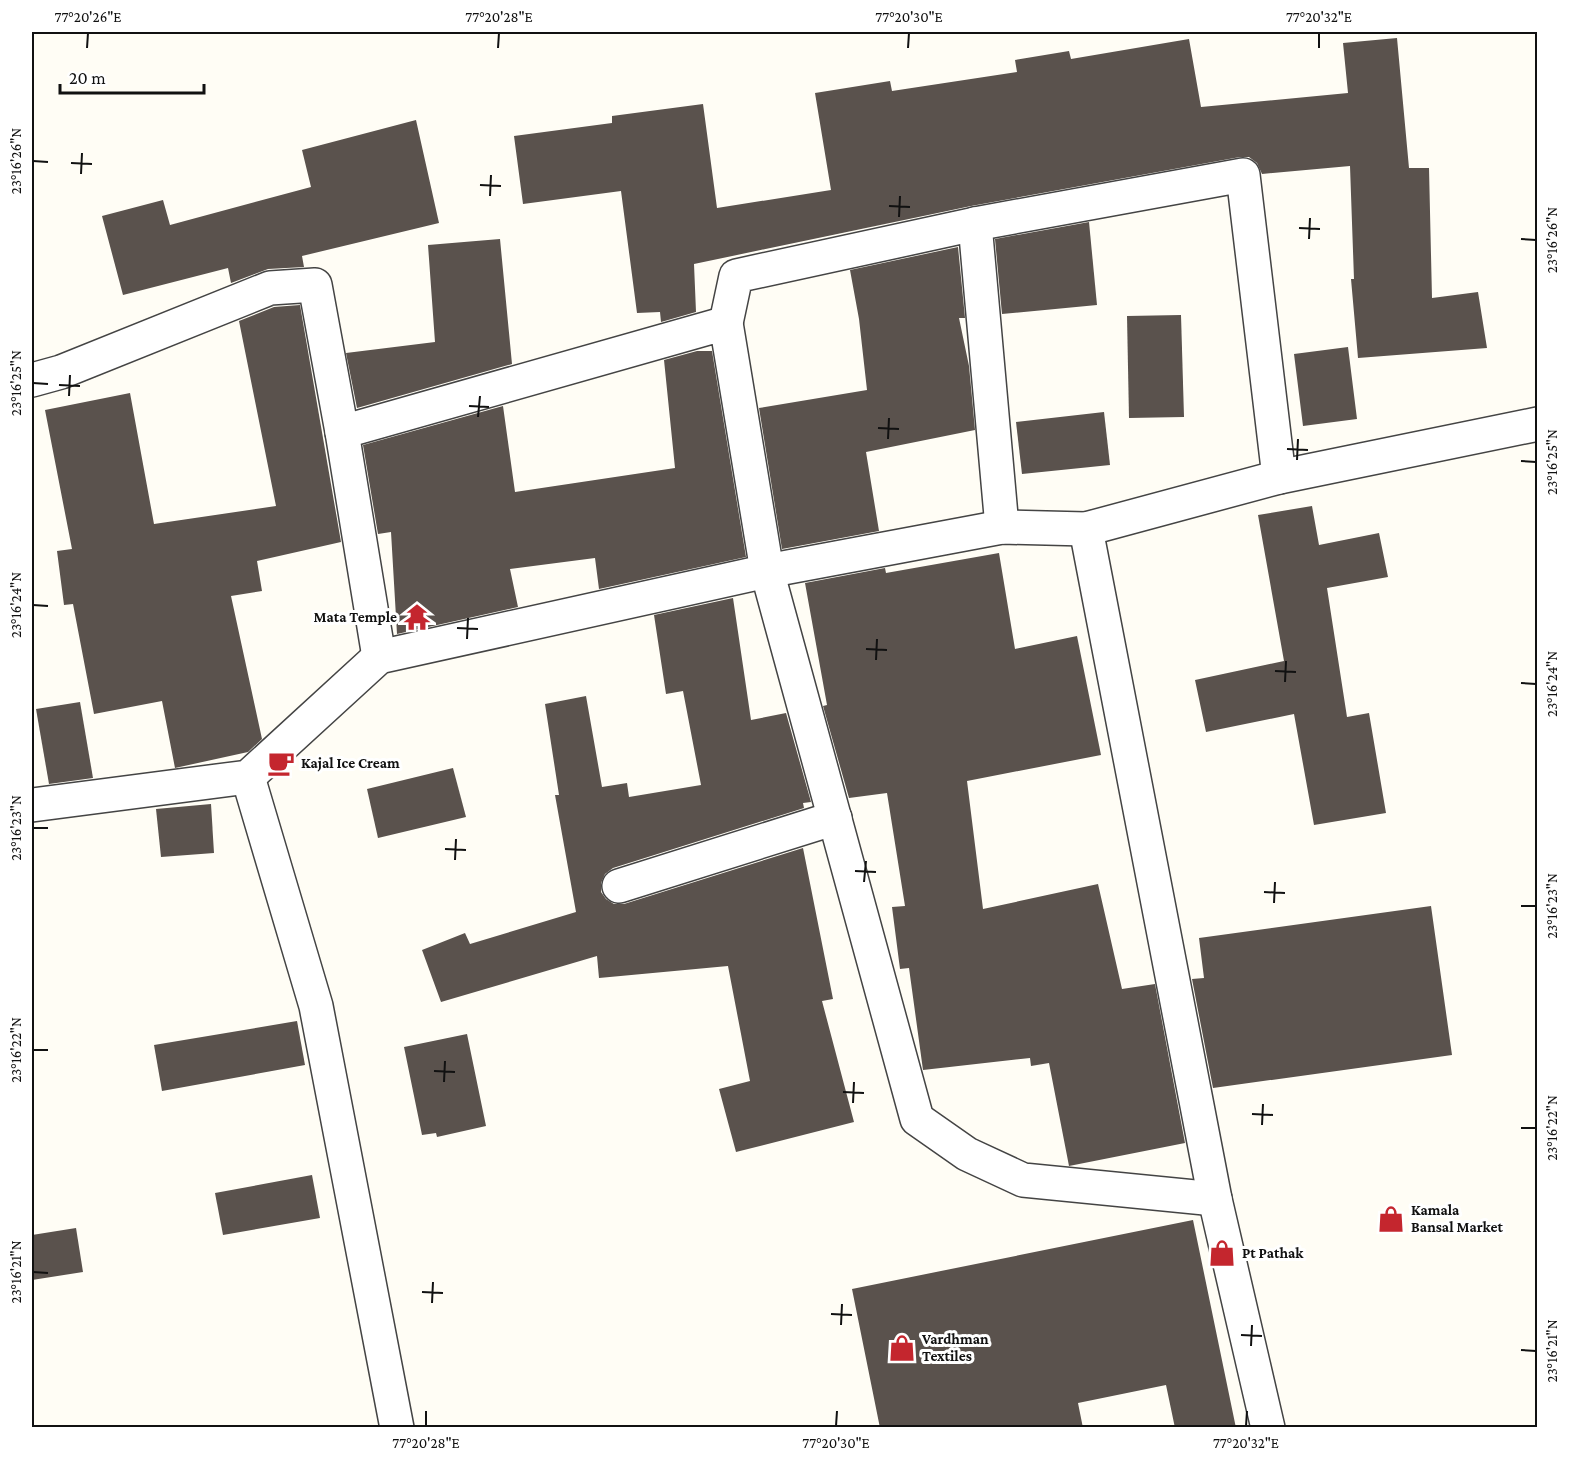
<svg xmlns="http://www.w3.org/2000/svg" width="1569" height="1459" font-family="'Crimson Pro',serif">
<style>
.building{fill:#5a524d}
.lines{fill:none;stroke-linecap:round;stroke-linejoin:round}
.street-casing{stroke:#444;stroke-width:36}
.street{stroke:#fff;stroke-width:33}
.ticks{fill:none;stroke:#111;stroke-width:2}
.labels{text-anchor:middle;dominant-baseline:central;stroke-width:6;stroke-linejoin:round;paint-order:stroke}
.poi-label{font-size:15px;font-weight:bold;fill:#111;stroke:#fff;text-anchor:start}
.neatline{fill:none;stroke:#111;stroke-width:2}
.ticks-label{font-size:15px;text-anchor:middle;fill:#111}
</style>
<rect width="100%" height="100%" fill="#fffdf5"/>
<!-- building -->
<g class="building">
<path d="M1397 38 1409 168H1429L1432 298 1478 292 1487 348 1358 358 1351 279H1354L1350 166 1262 174 1257 163 1249 157H1240L971 206 694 264 696 312 661 322 660 312 637 313 621 191 523 204 514 136 612 123V116L703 104 717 208 831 190 815 93 890 81 892 91 1017 72 1015 60 1069 51 1071 59 1189 39 1201 107 1348 93 1343 43Z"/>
<path d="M416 120 439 223 302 256 304 267 268 269 231 283 228 268 123 295 102 216 163 200 170 225 311 187 302 150Z"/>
<path d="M1089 222 1097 305 1002 314 995 239Z"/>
<path d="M500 239 512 364 357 408 346 353 435 342 428 245Z"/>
<path d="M958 247 965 318H959L969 366 975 430 866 452 879 531 782 549 759 408 867 390 859 319 850 270Z"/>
<path d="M300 305 341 542 257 561 262 591 231 596 262 739 248 752 175 768 162 701 94 714 73 604 64 605 57 551 72 549 45 410 130 393 154 524 276 506 239 321 274 307Z"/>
<path d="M1181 315 1184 417 1129 418 1127 316Z"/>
<path d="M1348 347 1357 419 1303 426 1294 354Z"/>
<path d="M697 351H712L746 557 599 589 595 558 510 569 518 607 397 634 391 532 378 534 363 445 503 406 515 492 675 468 664 360Z"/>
<path d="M1104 412 1110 465 1022 474 1016 422Z"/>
<path d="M1312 506 1319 545 1379 533 1388 577 1327 588 1347 717 1369 713 1386 813 1314 825 1294 714 1206 732 1195 680 1284 661 1258 515Z"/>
<path d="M999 553 1015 649 1077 636 1101 755 967 781 983 909 1098 884 1122 989 1155 984 1185 1143 1069 1166 1049 1063 1031 1066 1030 1058 923 1070 909 968 900 969 892 907 905 906 887 793 849 798 823 706 827 705 805 583 885 568 886 573Z"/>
<path d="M733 598 751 720 786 713 811 802 803 803 804 808 613 868 605 874 601 883V892L606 899 614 904H624L803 848 833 999 822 1001 854 1122 736 1152 719 1089 750 1081 728 966 599 978 597 956 441 1002 422 950 465 933 470 944 576 912 555 795H559L545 704 586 696 602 787 627 783 629 797 701 785 683 691 666 694 654 615Z"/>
<path d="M80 702 93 778 49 784 36 709Z"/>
<path d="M453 768 466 817 378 838 367 789Z"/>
<path d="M211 804 214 853 161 857 156 809Z"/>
<path d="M1431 906 1452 1055 1213 1088 1192 979 1204 978 1199 938Z"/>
<path d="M297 1021 305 1065 162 1091 154 1045Z"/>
<path d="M467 1034 486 1126 437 1137 436 1133 422 1135 404 1047Z"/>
<path d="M312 1175 320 1218 223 1235 215 1193Z"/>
<path d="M1193 1220 1236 1428H1175L1166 1385 1078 1403 1083 1428H880L852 1289Z"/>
<path d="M76 1228 83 1272 32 1280V1235Z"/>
</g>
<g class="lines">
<defs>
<g id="street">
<path d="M975 224 1002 527"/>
<path d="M726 323 736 276 975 224 1243 175 1279 477"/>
<path d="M32 380 61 372 270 288 315 285 342 432 379 657"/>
<path d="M342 432 726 323 767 571 917 1119 967 1154 1023 1180 1215 1199"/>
<path d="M1086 529 1215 1199 1268 1428"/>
<path d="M248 777 316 1006 397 1428"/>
<path d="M32 805 248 777 379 657 767 571 1002 527 1086 529 1279 477 1538 424"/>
<path d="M619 886 835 818"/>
</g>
</defs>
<!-- street casing -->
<use href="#street" class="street-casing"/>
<!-- street -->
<use href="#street" class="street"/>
</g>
<!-- ticks -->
<path class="ticks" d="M87 48 88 33M498 48 499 33M908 48 909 33M1319 48V33M33 161 48 162M71 163 92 164M81 174 82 153M480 185 501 186M490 196 491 175M889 206 910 207M899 217 900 196M1299 228 1320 229M1309 239 1310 218M1521 239 1536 240M33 383 48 384M59 385 80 386M69 396 70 375M469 406 489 407M478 417 480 396M878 428 899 429M888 439 889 418M1287 449 1308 450M1297 460 1298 439M1521 461 1536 462M33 605 48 606M457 628 478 629M467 639 468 618M866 649 887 650M876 660 877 639M1275 671 1296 672M1285 682 1286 661M1521 683 1536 684M33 828H48M445 849 466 850M455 860 456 839M855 871 876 872M864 882 866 861M1264 892 1285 893M1274 903 1275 882M1521 906H1536M33 1050H48M434 1071 455 1072M444 1082 445 1061M843 1092 864 1093M853 1103 854 1082M1252 1114 1273 1115M1262 1125 1263 1104M1521 1128H1536M33 1272 48 1273M422 1292 443 1293M432 1303 433 1282M831 1314 852 1315M841 1325 842 1304M1241 1335 1262 1336M1251 1346 1252 1325M1521 1350 1536 1351M426 1426V1411M836 1426 837 1411M1246 1426 1247 1411"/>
<!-- icons -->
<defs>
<symbol id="temple-bare" viewBox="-9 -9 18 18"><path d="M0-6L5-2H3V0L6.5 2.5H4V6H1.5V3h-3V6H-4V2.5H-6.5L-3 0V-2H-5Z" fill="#c4262e" stroke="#fff" stroke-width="2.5" paint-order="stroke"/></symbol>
<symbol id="cafe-bare" viewBox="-9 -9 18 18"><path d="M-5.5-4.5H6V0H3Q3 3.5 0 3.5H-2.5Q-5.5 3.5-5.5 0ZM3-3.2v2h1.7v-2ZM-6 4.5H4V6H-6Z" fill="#c4262e" stroke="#fff" stroke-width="2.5" paint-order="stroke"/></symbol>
<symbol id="shop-bare" viewBox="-9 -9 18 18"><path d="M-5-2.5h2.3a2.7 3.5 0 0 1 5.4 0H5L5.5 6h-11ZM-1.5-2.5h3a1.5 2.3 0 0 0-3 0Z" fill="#c4262e" stroke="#fff" stroke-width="2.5" paint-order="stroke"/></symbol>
</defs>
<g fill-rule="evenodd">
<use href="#temple-bare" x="398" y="598" width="38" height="38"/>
<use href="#cafe-bare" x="262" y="744" width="38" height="38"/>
<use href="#shop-bare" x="1372" y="1200" width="38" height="38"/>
<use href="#shop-bare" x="1203" y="1234" width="38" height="38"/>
<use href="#shop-bare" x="883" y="1329" width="38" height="38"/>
</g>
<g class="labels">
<!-- poi labels -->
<g class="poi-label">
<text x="397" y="617" text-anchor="end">Mata Temple</text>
<text x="301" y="763">Kajal Ice Cream</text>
<text x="1411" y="1210">Kamala<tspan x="1411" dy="17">Bansal Market</tspan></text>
<text x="1242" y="1253">Pt Pathak</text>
<text x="922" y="1339">Vardhman<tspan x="922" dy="17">Textiles</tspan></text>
</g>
</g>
<!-- border -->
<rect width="1569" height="1459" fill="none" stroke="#ffffff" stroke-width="66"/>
<!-- scale -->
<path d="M60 84v9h144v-9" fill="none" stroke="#111111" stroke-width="3"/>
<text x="69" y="84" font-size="18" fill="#111111" stroke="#ffffff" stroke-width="4.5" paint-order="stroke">20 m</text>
<rect x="33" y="33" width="1503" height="1393" class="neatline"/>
<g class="ticks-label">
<text x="88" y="22">77°20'26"E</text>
<text x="499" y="22">77°20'28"E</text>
<text x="909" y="22">77°20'30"E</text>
<text x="1319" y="22">77°20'32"E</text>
<text transform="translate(16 161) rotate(-90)" y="5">23°16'26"N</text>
<text transform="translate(1552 240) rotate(-90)" y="5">23°16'26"N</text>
<text transform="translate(16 383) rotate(-90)" y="5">23°16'25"N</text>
<text transform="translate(1552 462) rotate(-90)" y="5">23°16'25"N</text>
<text transform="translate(16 605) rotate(-90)" y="5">23°16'24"N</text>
<text transform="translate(1552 684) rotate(-90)" y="5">23°16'24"N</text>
<text transform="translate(16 828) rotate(-90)" y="5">23°16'23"N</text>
<text transform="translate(1552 906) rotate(-90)" y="5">23°16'23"N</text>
<text transform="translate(16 1050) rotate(-90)" y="5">23°16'22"N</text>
<text transform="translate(1552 1128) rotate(-90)" y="5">23°16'22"N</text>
<text transform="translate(16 1272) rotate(-90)" y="5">23°16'21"N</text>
<text transform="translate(1552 1351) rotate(-90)" y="5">23°16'21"N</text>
<text x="426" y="1448">77°20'28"E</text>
<text x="836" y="1448">77°20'30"E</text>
<text x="1246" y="1448">77°20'32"E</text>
</g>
</svg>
